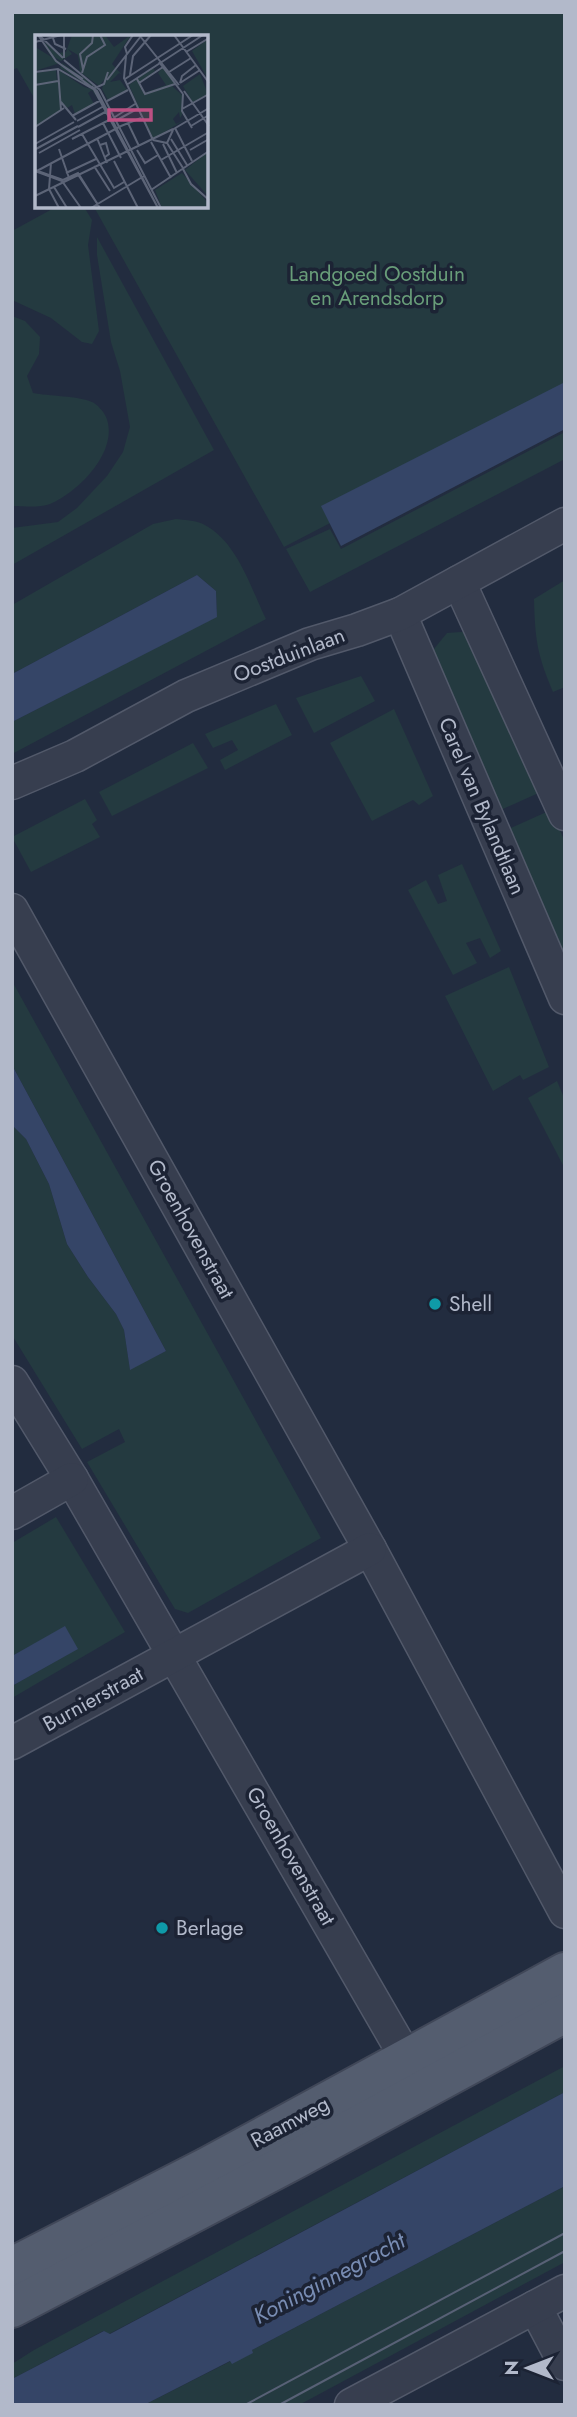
<svg xmlns="http://www.w3.org/2000/svg" width="577" height="2417" font-family="Jost,sans-serif">
<style>
.green{fill:#243a40}
.water{fill:#354567}
.lines{fill:none;stroke-linecap:round;stroke-linejoin:round}
.minor-casing{stroke:#52596a;stroke-width:35}
.primary-casing{stroke:#404758;stroke-width:42}
.minor{stroke:#373e4f;stroke-width:32}
.primary{stroke:#545d6f;stroke-width:38}
.tram{stroke:#586176;stroke-width:2}
.culture-dot{fill:#0f9aa8;stroke:#1c2334;stroke-width:2.5}
.labels{text-anchor:middle;dominant-baseline:central;stroke-width:7;stroke-linejoin:round;paint-order:stroke}
.park-label{font-size:21px;fill:#689d79;stroke:#1c2334}
.street-label{font-size:21px;fill:#b2b9ca;stroke:#1c2334}
.poi-label{font-size:21px;fill:#b2b9ca;stroke:#1c2334;text-anchor:start}
.water-label{font-size:23px;font-style:italic;fill:#788cb3;stroke:#1c2334}
.inset-road{fill:none;stroke:#5c6477;stroke-width:2}
.view{fill:#bc5082;fill-opacity:0.15;stroke:#bc5082;stroke-width:3.5}
.inset-edge{fill:none;stroke:#b2b9ca;stroke-width:3.5}
</style>
<rect width="100%" height="100%" fill="#222c3f"/>
<!-- green -->
<g class="green">
<path d="M12 12H565V401L284 547 94 207 206 206V37H37V103L17 68 12 70Z"/>
<path d="M56 207H84L92 220 88 245 99 331 92 344 82 342 51 318 12 300V231Z"/>
<path d="M97 237 214 450 12 565V528L58 522 77 508 107 476 123 452 130 427 120 371 111 342 97 255Z"/>
<path d="M12 316 25 321 40 337 39 354 27 376 33 393C48 396 79 396 92 402 97 404 104 412 106 417 120 450 79 492 50 504 39 508 24 506 12 506Z"/>
<path d="M565 432V459L310 592 286 549 330 529 341 549Z"/>
<path d="M176 519C184 520 195 520 203 524 237 541 250 586 266 619L12 754V722L217 616 216 591 197 575 12 674V605L153 524Z"/>
<path d="M565 580V687L553 692C537 655 535 639 534 599Z"/>
<path d="M476 631 543 791 496 812 429 655 447 633Z"/>
<path d="M361 676 375 701 314 733 296 698Z"/>
<path d="M276 704 292 735 225 770 220 760 238 750 232 740 213 748 205 734Z"/>
<path d="M394 709 433 796 419 805 413 800 372 821 330 743Z"/>
<path d="M193 743 208 768 112 816 99 792Z"/>
<path d="M85 799 97 820 92 824 100 837 31 872 12 837Z"/>
<path d="M551 810 565 842V971L504 831Z"/>
<path d="M462 864 501 951 490 958 480 938 466 943 477 963 453 975 408 890 426 880 438 904 447 901 438 875Z"/>
<path d="M509 967 549 1067 523 1080 520 1075 493 1091 445 996Z"/>
<path d="M12 981 321 1538 188 1613 175 1609 87 1462 125 1442 119 1429 82 1449 12 1335V1125L26 1139 49 1184 67 1244 88 1277 116 1314 124 1330 130 1369 166 1351 12 1065Z"/>
<path d="M557 1081 565 1100V1169L528 1098Z"/>
<path d="M56 1517 125 1632 12 1698V1686L77 1649 65 1627 12 1656V1543Z"/>
<path d="M565 2066V2092L109 2334 103 2331 12 2379V2364L34 2350Z"/>
<path d="M565 2186V2262L299 2405H144L231 2361 232 2363 252 2353V2350Z"/>
</g>
<!-- water -->
<g class="water">
<path d="M565 382V429L341 546 321 506Z"/>
<path d="M197 575 216 591 217 617 12 722V674Z"/>
<path d="M12 1065 166 1351 130 1370 124 1330 116 1314 88 1277 67 1244 49 1184 26 1139 12 1125Z"/>
<path d="M65 1626 78 1649 12 1686V1656Z"/>
<path d="M565 2092V2186L252 2350 253 2353 232 2364 230 2361 144 2405H12V2379L104 2331 110 2334Z"/>
</g>
<g class="lines">
<defs>
<g id="minor">
<path d="M459 582 565 814"/>
<path d="M400 614 565 998"/>
<path d="M12 783 75 756 186 696 310 644 357 630 400 614 565 524"/>
<path d="M12 910 370 1549 565 1912"/>
<path d="M12 1382 72 1479 407 2059"/>
<path d="M12 1513 72 1479"/>
<path d="M12 1743 370 1549"/>
<path d="M535 2307 565 2364"/>
<path d="M351 2405 565 2291"/>
</g>
<g id="primary">
<path d="M12 2267 207 2167 565 1972"/>
<path d="M12 2308 296 2159 565 2013"/>
</g>
</defs>
<!-- minor casing -->
<use href="#minor" class="minor-casing"/>
<!-- primary casing -->
<use href="#primary" class="primary-casing"/>
<!-- minor -->
<use href="#minor" class="minor"/>
<!-- primary -->
<use href="#primary" class="primary"/>
<!-- tram -->
<g class="tram">
<path d="M245 2405 565 2233"/>
<path d="M279 2405 565 2251"/>
</g>
</g>
<!-- markers -->
<g class="culture-dot">
<circle cx="435" cy="1304" r="7"/>
<circle cx="162" cy="1928" r="7"/>
</g>
<g class="labels">
<!-- park labels -->
<g class="park-label">
<text x="377" y="274">Landgoed Oostduin<tspan x="377" dy="24">en Arendsdorp</tspan></text>
</g>
<!-- street labels -->
<g class="street-label">
<text transform="translate(289 655) rotate(-21)">Oostduinlaan</text>
<text transform="translate(482 806) rotate(67)">Carel van Bylandtlaan</text>
<text transform="translate(191 1229) rotate(61)">Groenhovenstraat</text>
<text transform="translate(93 1699) rotate(-29)">Burnierstraat</text>
<text transform="translate(291 1856) rotate(60)">Groenhovenstraat</text>
<text transform="translate(290 2122) rotate(-28)">Raamweg</text>
</g>
<!-- poi labels -->
<g class="poi-label">
<text x="449" y="1304">Shell</text>
<text x="176" y="1928">Berlage</text>
</g>
<!-- water labels -->
<g class="water-label">
<text transform="translate(329 2278) rotate(-28)">Koninginnegracht</text>
</g>
</g>
<!-- overview -->
<g transform="translate(35 35)">
<rect width="173" height="173" fill="#222c3f"/>
<path d="M37 0H70L79 12 96 0 77 29 87 40 84 38 75 47 85 45 92 55 73 65 67 54 69 45 64 51 36 30 45 36 43 20 33 14 37 19 26 26 14 19 9 7 23 18 31 17ZM173 4V44L157 16ZM0 12 25 27V28L0 36ZM27 28 53 46 62 54 81 91 57 55 53 58 59 69 40 79 37 70 32 73 26 67 25 75 0 93V38L21 35 22 47 25 36 49 52 60 55 62 57 52 46 57 53 25 33ZM118 33 120 36 104 48 109 58 131 50 123 38 127 33 139 43 138 52 147 60V80L145 83 144 77 138 84 141 89 151 84 118 104 94 50ZM165 39 173 59 158 68 148 51ZM174 116V162L150 135ZM147 138 173 168V173H127L120 155Z" fill="#243a40"/>
<path class="inset-road" d="M3 0 21 26 62 56 123 173M4 0 28 23M17 0 20 9 31 14M139 0 174 48M105 1 144 50M0 7 26 0M151 17 174 3M92 19 90 12 98 0M91 21 89 43 118 105M29 23V0M29 25 65 55 126 173M124 27 148 59M25 29 48 44M48 34 45 19 57 8 58 0M23 35 26 75M0 37 23 34 58 54 69 49 73 37M134 37 156 23M47 38 52 22 70 10 65 0M95 40 98 21 116 0M90 44 158 0M102 44 110 59 140 49M72 45 106 1M104 48 128 32M145 48 147 41 161 30M145 48 165 35M93 49 168 0M0 50 23 46M57 51 123 173M149 56 174 91M148 59 147 76 157 93M72 66 93 55M26 67 41 85M147 74 174 59M37 81 66 65M80 82 100 69M82 85 102 74M42 86 69 71M68 88 86 123M93 88 104 111M86 91 106 83M156 91 174 80M0 92 29 73M43 92 72 76M140 93 157 126M137 95 174 73M47 99 79 153 89 147M62 103 72 128M37 104 76 84M136 104 152 130M118 105 132 108 138 95M116 107 136 143M132 108 148 133M0 109 39 87M128 109 142 138M65 110 71 108 74 119 70 122M1 114 43 91M24 114 34 143M102 115 110 128 123 120M155 115 174 104M4 118 45 95M126 125 174 97M79 126 103 173M16 128 14 154 24 173M59 131 75 156M148 134 156 149 174 165M0 135 28 145 43 138 65 173M0 136 27 146 46 173M0 137 86 91M31 138 61 124M42 138 65 173M19 152 32 173M116 155 174 116M0 161 138 94M56 173 109 141"/>
<path class="view" d="M74 75H116V85H74Z"/>
<rect width="173" height="173" class="inset-edge"/>
</g>
<!-- border -->
<rect width="577" height="2417" fill="none" stroke="#b2b9ca" stroke-width="28"/>
<!-- north arrow -->
<g transform="translate(528 2368) rotate(270)" stroke="#1c2334" stroke-width="5" paint-order="stroke">
<path d="M0-5L12 26L0 18L-12 26Z" fill="#b2b9ca"/>
<text y="-10" font-size="19" font-weight="bold" text-anchor="middle" fill="#b2b9ca">N</text>
</g>
</svg>
